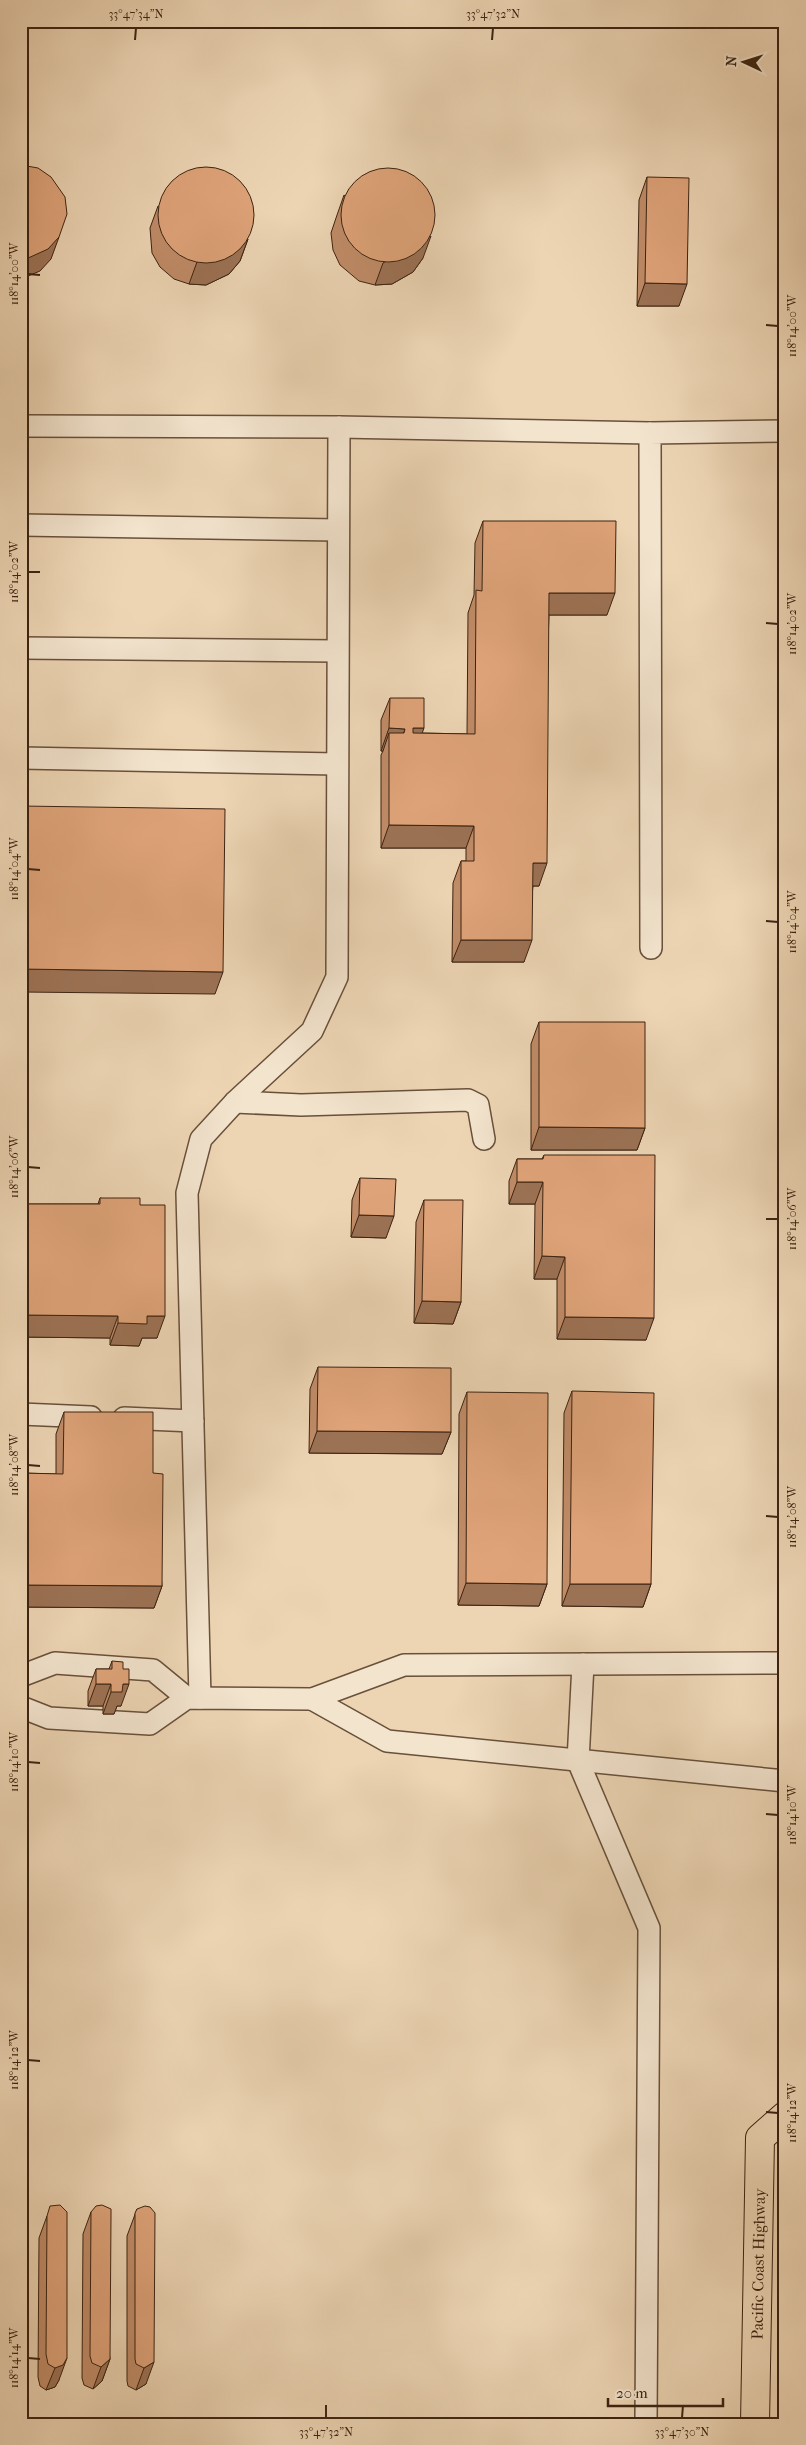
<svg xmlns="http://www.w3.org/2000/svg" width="806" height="2445" font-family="'IM FELL French Canon',serif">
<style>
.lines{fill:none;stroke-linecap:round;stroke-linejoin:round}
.lane-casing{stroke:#68503a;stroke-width:24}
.highway-casing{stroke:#3c2311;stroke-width:30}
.lane{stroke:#f3e4ce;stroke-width:21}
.highway{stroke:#edd5b4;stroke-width:28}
.wall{fill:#c08c68;stroke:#3c2311}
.shaded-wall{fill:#9c7255;stroke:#3c2311}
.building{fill:#dfa379;stroke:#3c2311}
.ticks{fill:none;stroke:#3c2311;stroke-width:2}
.labels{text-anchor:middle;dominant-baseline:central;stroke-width:4;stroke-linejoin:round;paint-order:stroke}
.street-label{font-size:16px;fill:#3c2311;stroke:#f3e4ce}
.neatline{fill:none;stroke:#3c2311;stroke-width:2}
.ticks-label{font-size:12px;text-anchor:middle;fill:#3c2311}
</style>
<rect width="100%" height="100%" fill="#edd5b4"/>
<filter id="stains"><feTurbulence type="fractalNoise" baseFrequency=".004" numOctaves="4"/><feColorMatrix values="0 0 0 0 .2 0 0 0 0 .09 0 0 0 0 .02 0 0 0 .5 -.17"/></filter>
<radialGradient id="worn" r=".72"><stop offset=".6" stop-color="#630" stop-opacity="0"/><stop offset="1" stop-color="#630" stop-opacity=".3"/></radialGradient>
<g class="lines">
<defs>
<g id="lane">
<path d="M21 426 339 427 650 433"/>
<path d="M21 525 338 530"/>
<path d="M21 648 337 651"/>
<path d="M21 758 337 764"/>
<path d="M651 948 650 433 785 431"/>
<path d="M235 1102 301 1105 468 1100 478 1105 484 1139"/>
<path d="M21 1414 91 1417"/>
<path d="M124 1418 193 1421"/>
<path d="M583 1664 578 1761 649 1928 646 2424"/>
<path d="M21 1676 55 1663 153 1670 187 1698"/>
<path d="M200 1698 187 1193 201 1139 235 1102 312 1031 337 977 339 427"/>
<path d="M312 1699 387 1741 785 1781"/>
<path d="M21 1707 49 1718 150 1724 187 1698 312 1699 404 1665 785 1663"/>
</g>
<g id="highway">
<path id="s1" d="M755 2424 760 2138 785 2116"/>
</g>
</defs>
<!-- lane casing -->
<use href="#lane" class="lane-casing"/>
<!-- highway casing -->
<use href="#highway" class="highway-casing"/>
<!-- lane -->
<use href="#lane" class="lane"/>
<!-- highway -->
<use href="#highway" class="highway"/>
</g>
<!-- wall -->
<g class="wall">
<path d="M647 177 679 306H637L639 200Z"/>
<path d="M344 195 423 258 413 272 392 284 375 285 359 281 340 265 333 250 331 233 336 218Z"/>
<path d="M158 206 248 239 240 261 229 274 206 285 189 284 174 279 160 267 152 253 150 228Z"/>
<path d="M483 521 607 615H549L539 886H533L524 962H452L453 883 461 861H466V848H381V755L383 751H381V720L390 698 422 733 467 734 468 613 474 595 475 543Z"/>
<path d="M539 1022 645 1128 637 1150H531V1044Z"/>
<path d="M544 1155 646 1340 557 1339V1279H534L535 1204H509V1181L517 1159H542Z"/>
<path d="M360 1178 386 1238 351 1237 352 1200Z"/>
<path d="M100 1198 140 1205 157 1338H142L139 1346 110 1345V1338L21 1337V1204H98Z"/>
<path d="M424 1200 461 1302 453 1324 414 1323 416 1222Z"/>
<path d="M318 1367 451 1432 442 1454 309 1453 310 1389Z"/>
<path d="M572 1391 651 1584 643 1607 562 1606 564 1413Z"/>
<path d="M467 1392 547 1584 539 1606 458 1605 459 1414Z"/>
<path d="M64 1412 153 1473 162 1586 154 1608 21 1607V1473L56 1474V1434Z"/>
<path d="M112 1661 121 1706H117L114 1714H103V1706H88V1691L96 1669H109Z"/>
<path d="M137 2209 146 2384 136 2390 128 2386 127 2381V2236Z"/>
<path d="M91 2212 110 2359 102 2381 93 2389 84 2385 82 2378 83 2234Z"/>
<path d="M47 2216 59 2380 55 2387 46 2390 40 2386 38 2377 39 2238Z"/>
</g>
<!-- shaded-wall -->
<g class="shaded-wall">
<path d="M431 236 423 258 413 272 392 284 375 285 383 263Z"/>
<path d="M59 237 51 259 40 271 21 279V259Z"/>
<path d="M248 239 240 261 229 274 206 285 189 284 197 262Z"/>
<path d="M645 283 687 284 679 306H637Z"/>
<path d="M549 593H615L607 615H541Z"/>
<path d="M389 728 405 729 397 751 389 733 383 751H381Z"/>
<path d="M413 728H424L416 750H405Z"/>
<path d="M389 825 474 826 466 848H381Z"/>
<path d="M533 863H547L539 886H525Z"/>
<path d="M461 940H532L524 962H452Z"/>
<path d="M21 969 223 972 215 994 21 992Z"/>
<path d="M539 1127 645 1128 637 1150H531Z"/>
<path d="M517 1182H543L535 1204H509Z"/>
<path d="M359 1215 394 1216 386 1238 351 1237Z"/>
<path d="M542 1256 565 1257 557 1279H534Z"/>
<path d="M422 1301 461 1302 453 1324 414 1323Z"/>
<path d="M23 1315 118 1316 110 1338 21 1337V1320Z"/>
<path d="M147 1316H165L157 1338H142L139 1346 110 1345 118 1323Z"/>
<path d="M565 1317 654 1318 646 1340 557 1339Z"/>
<path d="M317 1431 451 1432 442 1454 309 1453Z"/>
<path d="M466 1583 547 1584 539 1606 458 1605Z"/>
<path d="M570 1584H651L643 1607 562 1606Z"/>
<path d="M21 1585 162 1586 154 1608 21 1607Z"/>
<path d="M96 1684H111L103 1706H88Z"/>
<path d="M123 1684H129L121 1706H117L114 1714H103L111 1692Z"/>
<path d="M67 2358 59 2380 55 2387 46 2390 55 2368Z"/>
<path d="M110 2359 102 2381 93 2389 101 2367Z"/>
<path d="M154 2362 146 2384 136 2390 144 2368Z"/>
</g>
<!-- building -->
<g class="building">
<path d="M21 165 38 168 51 177 65 197 67 214 59 237 48 249 26 259H21Z"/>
<circle cx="206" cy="215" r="48"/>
<circle cx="388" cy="215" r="47"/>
<path d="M647 177 689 178 687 284 645 283Z"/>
<path d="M483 521H616L615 593H549L547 863H533L532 940H461V861H474V826L389 825V733H404L405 729 389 728 390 698H424V728H413V733L475 734 476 590 482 591Z"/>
<path d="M21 806 225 809 223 972 21 969Z"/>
<path d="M539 1022H645V1128L539 1127Z"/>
<path d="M544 1155H655L654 1318 565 1317V1257L542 1256 543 1182H517V1159H543Z"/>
<path d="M360 1178 396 1179 394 1216 359 1215Z"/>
<path d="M100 1198H140V1205H165V1316H147V1324L118 1323V1316L23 1315V1333H21V1204H100Z"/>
<path d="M424 1200H463L461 1302 422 1301Z"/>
<path d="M318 1367 451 1368V1432L317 1431Z"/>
<path d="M572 1391 654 1393 651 1584H570Z"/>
<path d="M467 1392 548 1393 547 1584 466 1583Z"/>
<path d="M64 1412H153V1473L163 1474 162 1586 21 1585V1473L63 1474Z"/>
<path d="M112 1661 123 1662V1669H129V1684H123L122 1692H111V1684H96V1669H112Z"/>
<path d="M60 2205 67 2212V2358L63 2365 55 2368 48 2364 46 2354 47 2216 50 2206Z"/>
<path d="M102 2205 111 2209V2215L110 2359 101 2367 92 2363 90 2356 91 2212 96 2206Z"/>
<path d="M145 2206 150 2207 155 2213 154 2362 144 2368 136 2364 135 2359V2213L137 2209Z"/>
</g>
<!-- ticks -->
<path class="ticks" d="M135 40 136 28M492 40 493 28M28 274 40 275M766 325 778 326M28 572H40M766 623 778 624M28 869 40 870M766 921 778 922M28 1167 40 1168M766 1219H778M28 1465 40 1466M766 1516 778 1517M28 1762 40 1763M766 1814 778 1815M28 2060 40 2061M766 2112 778 2113M28 2358 40 2359M326 2418V2405M682 2418 683 2405"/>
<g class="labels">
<!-- street labels -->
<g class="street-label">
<text stroke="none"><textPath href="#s1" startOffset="160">Pacific Coast Highway</textPath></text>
</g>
</g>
<!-- margin -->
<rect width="806" height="2445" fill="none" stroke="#edd5b4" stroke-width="55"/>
<!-- north arrow -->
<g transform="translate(744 62) rotate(274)" stroke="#f3e4ce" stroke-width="4" paint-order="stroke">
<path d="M0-4L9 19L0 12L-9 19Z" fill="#3c2311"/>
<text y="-8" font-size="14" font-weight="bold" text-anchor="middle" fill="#3c2311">N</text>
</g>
<!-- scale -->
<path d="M608 2398v8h115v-8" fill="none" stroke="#3c2311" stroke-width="2.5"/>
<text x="616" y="2398" font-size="15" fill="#3c2311" stroke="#f3e4ce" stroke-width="4" paint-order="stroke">20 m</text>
<rect x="28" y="28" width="750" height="2390" class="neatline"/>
<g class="ticks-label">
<text x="136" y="18">33°47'34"N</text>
<text x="493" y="18">33°47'32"N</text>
<text transform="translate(14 274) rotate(-90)" y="4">118°14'00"W</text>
<text transform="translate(792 326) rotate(-90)" y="4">118°14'00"W</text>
<text transform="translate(14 572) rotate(-90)" y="4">118°14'02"W</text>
<text transform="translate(792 624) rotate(-90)" y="4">118°14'02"W</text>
<text transform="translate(14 869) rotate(-90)" y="4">118°14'04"W</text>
<text transform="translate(792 922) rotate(-90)" y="4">118°14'04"W</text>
<text transform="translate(14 1167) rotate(-90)" y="4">118°14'06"W</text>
<text transform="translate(792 1219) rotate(-90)" y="4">118°14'06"W</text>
<text transform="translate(14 1465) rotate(-90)" y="4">118°14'08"W</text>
<text transform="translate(792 1517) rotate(-90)" y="4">118°14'08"W</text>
<text transform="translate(14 1762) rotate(-90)" y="4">118°14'10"W</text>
<text transform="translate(792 1815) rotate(-90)" y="4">118°14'10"W</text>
<text transform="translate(14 2060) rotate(-90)" y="4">118°14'12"W</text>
<text transform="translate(792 2113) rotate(-90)" y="4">118°14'12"W</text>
<text transform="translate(14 2358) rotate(-90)" y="4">118°14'14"W</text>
<text x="326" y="2436">33°47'32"N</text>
<text x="682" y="2436">33°47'30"N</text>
</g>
<rect width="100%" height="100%" filter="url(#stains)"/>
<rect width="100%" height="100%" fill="url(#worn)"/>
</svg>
